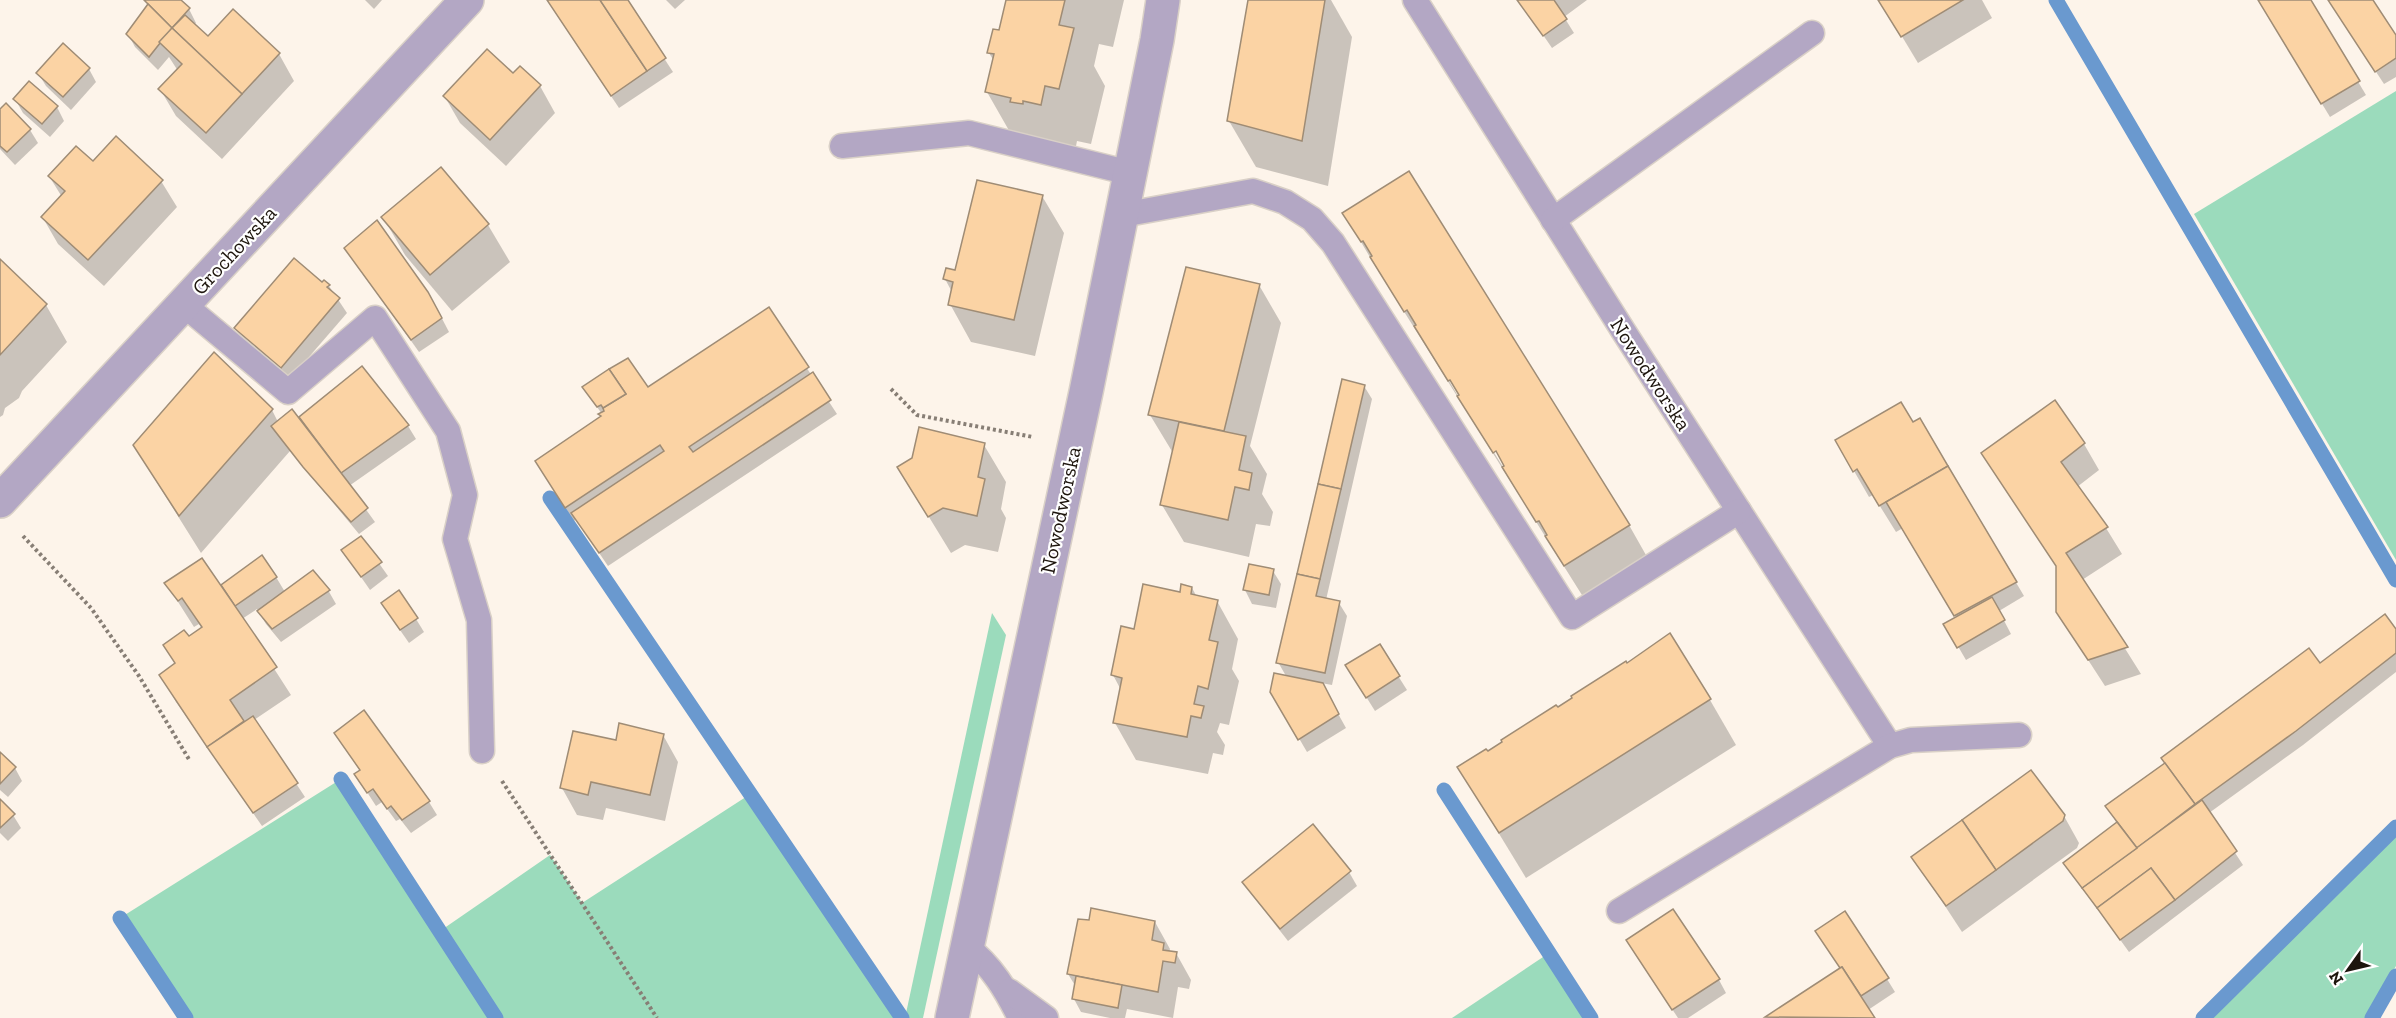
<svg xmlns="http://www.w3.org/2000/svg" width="2396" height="1018" font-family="'Zilla Slab',serif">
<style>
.green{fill:#9bdbbc}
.shadow{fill:#0003;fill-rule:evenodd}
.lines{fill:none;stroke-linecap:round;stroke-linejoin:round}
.stream{stroke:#6a99cf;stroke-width:15}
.building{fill:#fbd3a4;stroke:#9f8c75;stroke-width:1.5}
.service-casing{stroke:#d9d0c7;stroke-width:27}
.minor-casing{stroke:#d9d0c7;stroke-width:36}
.tertiary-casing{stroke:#d9d0c7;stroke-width:36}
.path{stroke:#877e75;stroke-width:4;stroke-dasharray:3 3;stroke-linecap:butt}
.service{stroke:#b3a7c4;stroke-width:24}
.minor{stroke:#b3a7c4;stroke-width:33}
.tertiary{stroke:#b3a7c4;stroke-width:33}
.labels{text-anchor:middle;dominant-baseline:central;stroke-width:4.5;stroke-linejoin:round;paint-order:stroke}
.street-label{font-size:21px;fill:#1d150d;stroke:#fff}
</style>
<rect width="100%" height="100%" fill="#fdf4ea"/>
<!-- green -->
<g class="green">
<path d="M2396 91V560L2194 214Z"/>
<path d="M992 613 1006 635 923 1018H905Z"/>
<path d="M341 779 440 931 550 855 582 903 752 793 898 1018H186L120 918Z"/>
<path d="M2396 833V966L2365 1018H2213Z"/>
<path d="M1549 953 1591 1018H1452Z"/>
</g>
<!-- shadow -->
<g class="shadow">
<path d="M145 0H179L189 9 196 23 194 25 208 38 279 54 294 81 222 159 176 116 160 89 178 71 169 57 158 70 135 47 128 34 149 6Z"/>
<path d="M365 0H382L374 9Z"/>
<path d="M547 0H626L673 72 619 108Z"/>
<path d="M666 0H685L675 9Z"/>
<path d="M1008 0H1124L1113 47 1099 44 1094 66 1105 86 1091 144 1077 141 1073 161 1019 148 987 92 994 61 989 53 1000 32Z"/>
<path d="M1249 0H1331L1352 37 1328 186 1256 167 1229 121Z"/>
<path d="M1519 0H1587L1564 17 1574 33 1552 48Z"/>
<path d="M1880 0H1982L1992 18 1918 63Z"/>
<path d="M2259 0H2309L2366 95 2330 117Z"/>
<path d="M2329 0H2371L2396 38V77L2384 84Z"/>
<path d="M89 69 96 82 71 110 46 86 38 73Z"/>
<path d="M540 86 555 113 506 166 460 123 445 97Z"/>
<path d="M15 99 57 107 64 121 50 137 23 113Z"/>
<path d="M0 111 30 130 38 143 15 165 0 149Z"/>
<path d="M93 163 161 181 177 207 104 286 58 244 43 218 62 197 49 176Z"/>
<path d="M441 169 488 225 510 262 452 311 405 255 383 217Z"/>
<path d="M1042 196 1064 233 1035 356 971 342 950 304 952 292 945 279 957 272Z"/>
<path d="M1344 213 1629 525 1655 571 1592 611 1371 259ZM1448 373 1462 396H1458L1445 374ZM1493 444 1507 467H1503L1490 446Z"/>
<path d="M346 249 436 307 449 332 419 352Z"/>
<path d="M0 261 46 305 67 342 22 391 19 398 5 408 3 415 0 417Z"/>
<path d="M323 284 329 286 347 313 289 380 244 341 236 328Z"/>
<path d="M1259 285 1281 323 1250 446 1267 474 1262 494 1273 512 1270 526 1256 524 1249 557 1184 542 1162 505 1173 453 1150 415Z"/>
<path d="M768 309 837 414 608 566 576 519 574 521 544 475 602 417V414L592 400 647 389Z"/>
<path d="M362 368 408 426 416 439 349 486 375 522 359 534 290 451 201 553 134 446 272 410 278 422 299 419Z"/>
<path d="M1364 386 1372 399 1326 600 1339 603 1347 616 1332 685 1321 683 1346 728 1307 752 1272 692 1286 676 1278 662Z"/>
<path d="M1920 420 2024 596 1999 611 2011 634 1966 660 1945 624 1956 617 1903 528 1896 532 1873 495 1869 497 1854 471Z"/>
<path d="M2084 444 2099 470 2077 487 2106 528 2122 554 2082 580 2141 674 2105 686 2057 612 2058 569 1983 454Z"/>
<path d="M984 445 1006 482 1001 509 1006 518 998 552 965 545 951 553 899 468Z"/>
<path d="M361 538 388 576 370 590 343 551Z"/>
<path d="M1273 571 1281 584 1276 608 1252 604 1245 590Z"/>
<path d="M276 577 285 592 328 590 336 604 281 642 266 624 257 609 242 619 291 695 254 720 305 797 262 826 176 702 161 675 176 665 165 645 188 638 202 629 199 624 194 627 166 583 228 599Z"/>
<path d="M1192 588 1197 597 1217 601 1238 639 1232 669 1239 681 1229 725 1220 723 1217 732 1225 745 1223 755 1213 753 1208 774 1136 760 1115 723 1121 690 1113 675 1135 631 1181 594Z"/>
<path d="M391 617 416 619 424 632 409 643Z"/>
<path d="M2396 632V672L2303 745 2209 813 2243 865 2129 952 2065 863 2117 824 2107 806Z"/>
<path d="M1379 646 1407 690 1375 711 1355 679Z"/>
<path d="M1710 700 1736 745 1526 878 1459 768 1487 753Z"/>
<path d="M336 734 429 802 437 815 411 833 400 819 396 821 382 802 376 806 356 775 361 771Z"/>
<path d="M663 735 678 762 665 821 606 808 603 820 577 815 562 788Z"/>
<path d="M0 754 15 768 22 781 8 797 0 790Z"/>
<path d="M0 801 13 815 21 828 8 841 0 833Z"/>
<path d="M2064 816 2079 843 2077 848 1962 932 1913 857Z"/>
<path d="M1349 872 1357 886 1288 941 1252 895 1244 882Z"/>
<path d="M1090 922H1155L1170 949 1169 952 1176 953 1191 980 1189 989 1178 987 1173 1018 1127 1009 1125 1018H1110L1081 1012 1074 999 1076 987 1068 974Z"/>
<path d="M1825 945 1887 979 1895 992 1868 1010 1873 1018H1767L1841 969Z"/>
<path d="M1635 953 1719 980 1726 993 1688 1018H1678Z"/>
</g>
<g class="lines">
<!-- stream -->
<g class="stream">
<path d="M2056 0 2396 580"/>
<path d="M550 498 902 1018"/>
<path d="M341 779 496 1018"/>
<path d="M1444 790 1591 1018"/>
<path d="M120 918 186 1018"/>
<path d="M2203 1018 2396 827"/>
<path d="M2372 1018 2396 976"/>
</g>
</g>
<!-- building -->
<g class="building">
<path d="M144 0H181L190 8 172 28Z"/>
<path d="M547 0H600L647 71 611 96Z"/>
<path d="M600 0H628L666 58 647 71Z"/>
<path d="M1006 0H1065L1059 25 1074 28 1059 89 1045 86 1041 105 1023 101V104L1010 102 1011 98 985 92 994 54 987 53 993 29 999 30Z"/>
<path d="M1248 0H1325L1302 141 1227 121Z"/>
<path d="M1517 0H1554L1567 19 1543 36Z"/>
<path d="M1878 0H1963L1901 37Z"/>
<path d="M2258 0H2311L2360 81 2321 104Z"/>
<path d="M2328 0H2373L2396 35V58L2375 72Z"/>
<path d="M148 4 172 28 149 57 126 34Z"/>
<path d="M233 9 280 53 242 94 172 28 185 15 208 36Z"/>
<path d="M172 28 242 94 206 133 158 89 182 64 159 42Z"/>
<path d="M63 43 90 68 63 97 36 73Z"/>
<path d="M487 49 513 73 520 66 541 85 490 140 443 96Z"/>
<path d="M29 81 58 106 42 124 13 99Z"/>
<path d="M6 103 31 129 7 152 0 146V109Z"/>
<path d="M116 136 163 180 88 260 41 217 65 191 48 176 76 146 93 161Z"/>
<path d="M441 167 489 224 430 275 381 217Z"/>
<path d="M1409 171 1630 525 1564 566 1545 536 1547 535 1539 521 1536 522 1502 467 1504 466 1496 451 1493 453 1457 396 1459 395 1450 380 1448 381 1414 326 1416 325 1407 310 1404 312 1370 257 1372 256 1363 241 1361 242 1342 213Z"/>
<path d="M977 180 1043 195 1014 320 948 305 953 282 943 279 946 268 955 270Z"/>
<path d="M377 220 428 292 442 318 411 340 344 248Z"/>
<path d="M294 258 322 282 324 280 330 285 327 287 340 298 281 368 234 328Z"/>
<path d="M0 259 47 304 0 355Z"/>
<path d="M1186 267 1260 284 1224 431 1148 415Z"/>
<path d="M769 307 809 367 689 447 693 452 813 372 831 400 599 553 571 513 664 451 660 445 565 508 535 461 601 416 598 414 604 411 603 408 626 394 609 369 628 358 648 387Z"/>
<path d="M214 352 273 409 179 516 133 445Z"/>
<path d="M362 366 409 425 341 473 299 417Z"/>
<path d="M609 369 626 394 603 408 601 405 597 407 582 387Z"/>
<path d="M1342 379 1365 385 1341 489 1318 484Z"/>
<path d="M2055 400 2085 443 2061 462 2108 527 2066 553 2128 647 2088 660 2056 612V566L1981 453Z"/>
<path d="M1901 402 1913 422 1920 418 1948 466 1879 506 1857 469 1853 472 1835 440Z"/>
<path d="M292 409 368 508 351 522 303 467 271 426Z"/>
<path d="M1179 422 1246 436 1239 470 1252 473 1249 490 1235 487 1228 520 1160 505Z"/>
<path d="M919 427 985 443 978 477 985 479 977 516 943 508 928 517 897 467 912 458Z"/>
<path d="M1948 466 2017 582 1954 616 1886 502Z"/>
<path d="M1318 484 1341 489 1320 579 1297 574Z"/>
<path d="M361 536 382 562 361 577 341 550Z"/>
<path d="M262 555 277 577 235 606 221 585Z"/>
<path d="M202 558 277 667 230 700 244 721 207 747 159 675 175 663 163 645 184 630 189 636 202 627 182 598 178 601 164 583Z"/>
<path d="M1249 564 1274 569 1269 595 1243 590Z"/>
<path d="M313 570 330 590 272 629 257 611Z"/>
<path d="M1297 574 1320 579 1316 596 1340 601 1325 673 1276 663Z"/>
<path d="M1143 584 1180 592 1181 584 1192 587 1191 594 1218 600 1209 640 1218 642 1208 689 1198 686 1194 704 1204 706 1201 718 1191 716 1187 737 1113 723 1122 678 1111 675 1121 626 1134 629Z"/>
<path d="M399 590 418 618 400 630 381 603Z"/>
<path d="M1992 597 2005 620 1957 648 1943 624Z"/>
<path d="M2385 614 2396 629V653L2296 731 2195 804 2161 758 2309 648 2320 663Z"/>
<path d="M1670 633 1711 699 1499 833 1457 767 1486 749 1488 751 1502 742 1501 740 1556 705 1558 707 1572 698 1571 696 1626 661 1627 663Z"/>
<path d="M1380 644 1400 676 1366 698 1345 665Z"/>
<path d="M1274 673 1323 683 1339 714 1298 740 1270 692Z"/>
<path d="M364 710 430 801 402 820 391 806 387 809 373 789 367 793 354 774 360 770 334 733Z"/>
<path d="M253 716 298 783 253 813 207 747Z"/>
<path d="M619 723 664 734 650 795 591 782 588 795 560 788 573 731 616 740Z"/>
<path d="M0 752 16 767 0 784Z"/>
<path d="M2165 763 2195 804 2137 848 2105 806Z"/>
<path d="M2031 770 2065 815 2063 821 1996 870 1962 820Z"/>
<path d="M0 799 15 814 0 828Z"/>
<path d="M2202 800 2237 851 2175 900 2151 868 2097 908 2082 888Z"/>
<path d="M1962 820 1996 870 1946 906 1911 857Z"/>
<path d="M2117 822 2137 848 2082 888 2063 863Z"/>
<path d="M1313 824 1351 871 1280 929 1242 882Z"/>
<path d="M2151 868 2175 900 2120 940 2097 908Z"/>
<path d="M1091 908 1155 921 1152 940 1164 943 1163 950 1177 952 1175 963 1163 961 1158 992 1067 974 1078 919 1089 920Z"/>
<path d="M1673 909 1720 979 1672 1010 1626 940Z"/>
<path d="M1845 911 1889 978 1861 996 1842 967 1840 968 1815 931Z"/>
<path d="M1842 967 1875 1018 1765 1017 1840 968Z"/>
<path d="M1076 976 1122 985 1118 1008 1072 999Z"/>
</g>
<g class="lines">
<defs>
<g id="service">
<path d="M1415 0 1624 332 1890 746"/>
<path d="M842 146 969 133 1130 173"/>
<path d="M1122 215 1253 191 1285 202 1312 219 1333 243 1572 617 1739 511"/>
<path d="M1553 220 1812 33"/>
<path d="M183 304 288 392 375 318 448 431 465 495 455 539 479 620 482 751"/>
<path d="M1619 911 1890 746 1911 740 2019 735"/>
<path d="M967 947C992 966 1006 990 1020 1018"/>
<path d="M1009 991 1046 1018"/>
</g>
<path id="minor" d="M0 501 467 0"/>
<path id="tertiary" d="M952 1018 1086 392 1157 40 1163 0"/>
</defs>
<!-- service casing -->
<use href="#service" class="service-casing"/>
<!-- minor casing -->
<use href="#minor" class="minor-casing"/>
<!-- tertiary casing -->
<use href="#tertiary" class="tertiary-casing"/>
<!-- path -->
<g class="path">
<path d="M891 389 917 415 1033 437"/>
<path d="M23 536 91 608 139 676 190 761"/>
<path d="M502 781 657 1018"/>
</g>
<!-- service -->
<use href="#service" class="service"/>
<!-- minor -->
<use href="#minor" class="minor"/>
<!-- tertiary -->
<use href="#tertiary" class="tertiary"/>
</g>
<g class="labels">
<!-- street labels -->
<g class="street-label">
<text transform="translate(234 250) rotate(-47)">Grochowska</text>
<text transform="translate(1651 374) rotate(57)">Nowodworska</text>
<text transform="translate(1060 510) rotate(-78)">Nowodworska</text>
</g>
</g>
<!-- north arrow -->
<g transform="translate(2348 970) rotate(236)" stroke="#ffffff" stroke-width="4.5" paint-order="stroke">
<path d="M0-4.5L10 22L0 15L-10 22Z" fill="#1d150d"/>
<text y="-9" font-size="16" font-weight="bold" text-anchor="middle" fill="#1d150d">N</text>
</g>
</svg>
